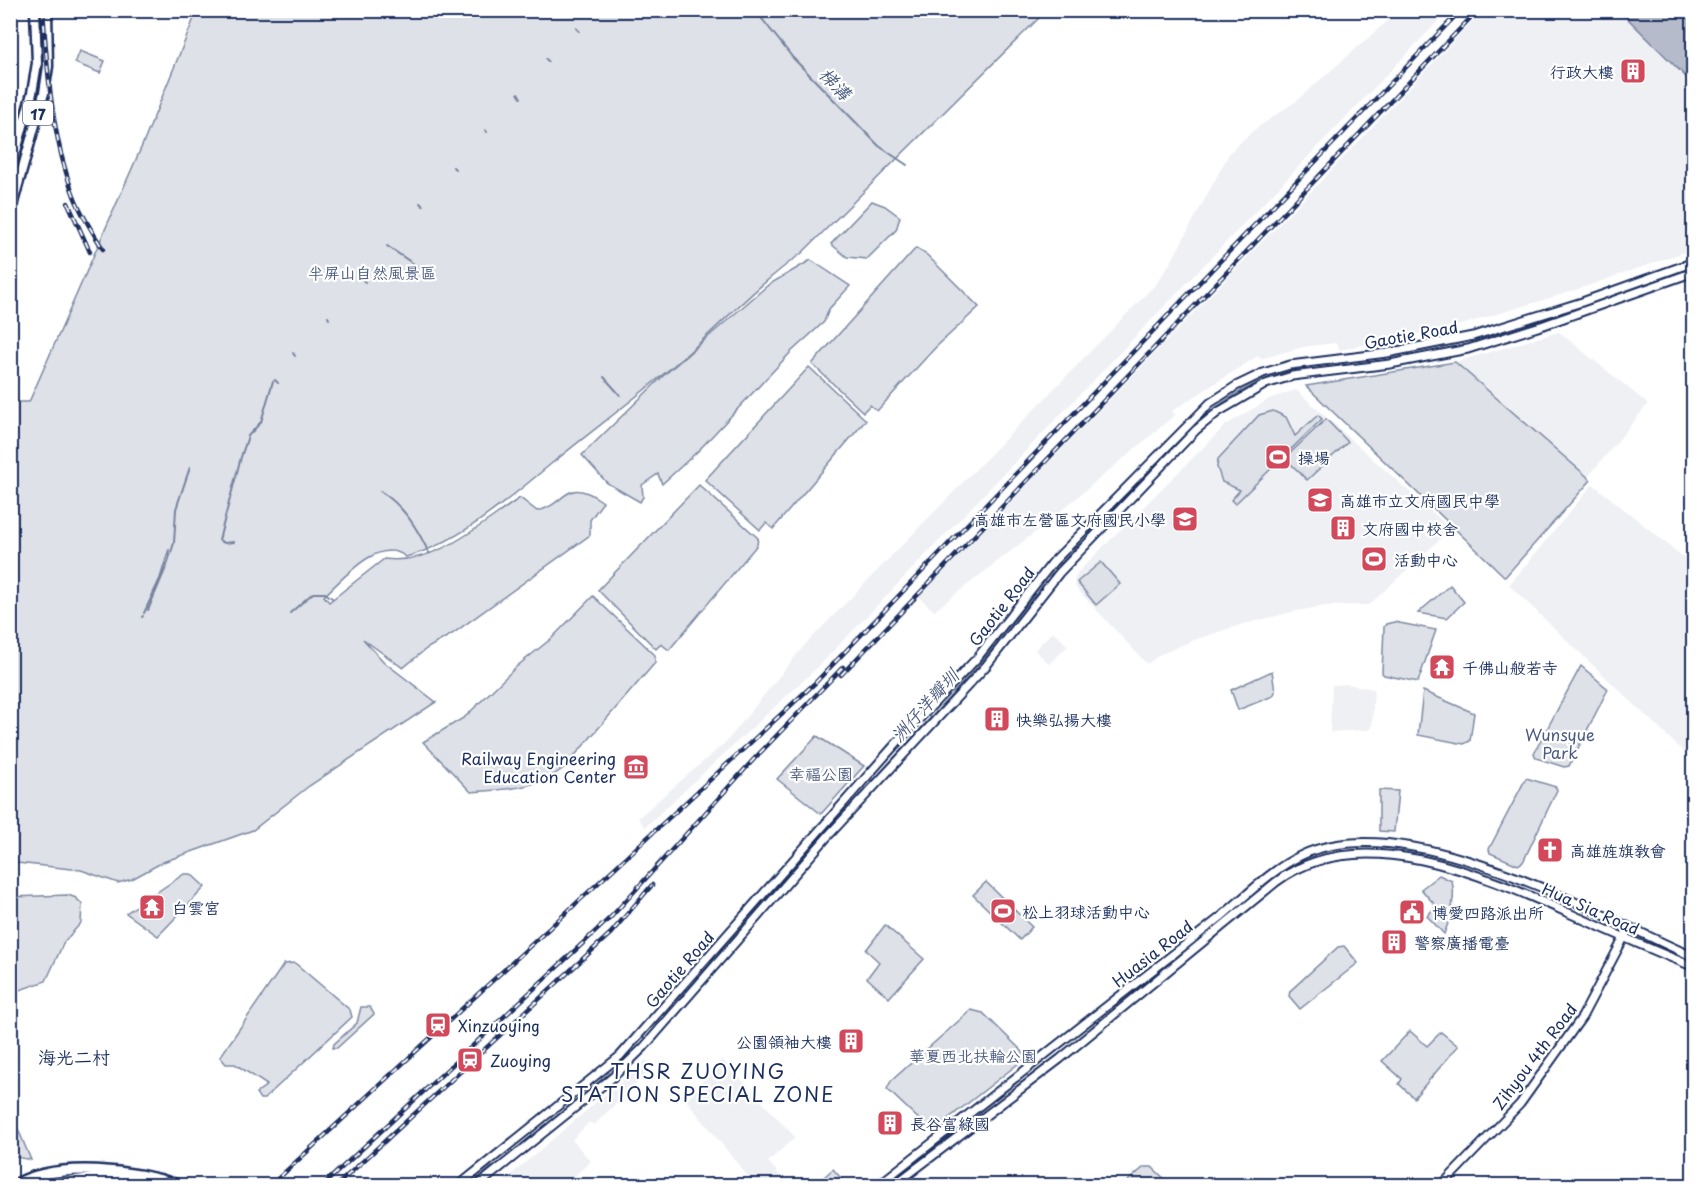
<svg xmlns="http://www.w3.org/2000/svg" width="1704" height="1196" font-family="'Playpen Sans','LXGW WenKai TC',sans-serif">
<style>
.built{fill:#eff0f4}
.green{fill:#dee1e7;stroke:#7c88a2;stroke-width:1.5}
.water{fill:#b5bbca;stroke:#77839f;stroke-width:1.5}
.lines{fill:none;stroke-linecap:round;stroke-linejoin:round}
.stream{stroke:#77839f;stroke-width:2}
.tertiary-casing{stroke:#1b2f5e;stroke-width:11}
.primary-casing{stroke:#1b2f5e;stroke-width:13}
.trunk-casing{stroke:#1b2f5e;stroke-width:14}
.tertiary{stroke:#fff;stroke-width:7}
.primary{stroke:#fff;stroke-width:8}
.trunk{stroke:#fff;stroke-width:9}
.rail-casing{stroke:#1b2f5e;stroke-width:4.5}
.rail{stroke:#fff;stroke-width:2;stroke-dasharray:7;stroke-linecap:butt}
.labels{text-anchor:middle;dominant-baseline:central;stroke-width:4.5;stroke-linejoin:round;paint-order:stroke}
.shield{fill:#fff;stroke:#5f6d8e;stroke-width:1.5}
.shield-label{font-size:15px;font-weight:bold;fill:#1b2f5e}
.poi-label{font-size:16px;fill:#1b2f5e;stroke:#fff;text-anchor:start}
.park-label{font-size:16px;fill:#4c5c80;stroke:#fff}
.street-label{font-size:16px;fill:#1b2f5e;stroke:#fff}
.water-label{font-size:18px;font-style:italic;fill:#49597e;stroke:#fff}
.neighbourhood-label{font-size:18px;fill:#1b2f5e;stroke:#fff}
.quarter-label{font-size:20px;letter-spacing:1.5px;fill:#1b2f5e;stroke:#fff}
</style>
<rect width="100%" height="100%" fill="#fff"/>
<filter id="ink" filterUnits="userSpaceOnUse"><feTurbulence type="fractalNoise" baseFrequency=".0167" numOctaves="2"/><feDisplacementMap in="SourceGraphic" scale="12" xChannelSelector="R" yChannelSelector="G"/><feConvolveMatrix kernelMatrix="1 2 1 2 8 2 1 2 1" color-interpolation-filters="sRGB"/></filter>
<g filter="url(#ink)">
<!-- built -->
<g class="built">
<path d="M1400 10 1448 11 819 666 645 827 638 818 727 741 803 647 1156 284 1171 262 1230 152 1254 130 1295 102Z"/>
<path d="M1482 11H1693V249L1576 290 1461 325 1340 350 1335 343 1303 347 1260 359 1258 356 1172 411 1175 415 1043 526 934 611 919 597 1345 156Z"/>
<path d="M1559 332 1648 404 1588 477 1455 362Z"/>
<path d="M1296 390 1451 529 1369 605 1326 606 1296 611 1240 625 1194 640 1159 655 1147 664 1076 588 1074 582 1076 574 1226 425 1271 398Z"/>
<path d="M1593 484 1693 565 1694 745 1685 753 1509 585Z"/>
<path d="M1053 631 1068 646 1049 664 1035 650Z"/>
<path d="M1347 684 1374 689 1372 726 1368 730 1330 732 1332 685Z"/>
<path d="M722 1059 795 1137 768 1162 789 1185H774L769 1180 761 1185H755L686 1100Z"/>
<path d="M646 1060 654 1067 594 1125 589 1122 572 1140 591 1161 571 1179 576 1185H499Z"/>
</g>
<!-- green -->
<g class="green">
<path d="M197 11H1046L802 253C763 281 731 314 696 346 650 388 599 425 551 464 507 500 461 542 406 557 379 535 343 579 324 596L329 602 384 559C436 566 479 525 520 498L537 511C567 505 565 474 603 502L590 520V535L452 634 426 649 403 668 363 639 384 662 436 702 309 786 253 830 163 862 132 879 118 883 81 870 17 863 11 859V402H29L145 139Z"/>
<path d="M80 51 105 61 100 73 75 63Z"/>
<path d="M872 201 885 206 900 217 896 230 867 259 847 257 831 244Z"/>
<path d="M916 248 927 255 979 307 935 348 877 411 870 405 863 412 812 364Z"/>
<path d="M811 260 850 286 829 309 824 322 791 352 699 450 662 484 658 474 642 485 643 497 640 502 607 483 582 455 663 376 768 285Z"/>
<path d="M1455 362 1591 480 1505 577 1306 386Z"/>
<path d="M809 367 866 420 773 529 766 523 760 530 705 480Z"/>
<path d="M1273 411 1286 417 1295 436 1318 415 1322 419 1235 504 1231 500 1240 490 1222 482 1217 467 1218 459 1259 415Z"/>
<path d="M1326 419 1348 442 1307 480 1285 458Z"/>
<path d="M699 485 758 538 757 545 669 650 661 644 656 649 598 590Z"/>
<path d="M1101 562 1120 584 1096 605 1077 582Z"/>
<path d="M1450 585 1464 602 1447 618 1418 613Z"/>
<path d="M593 596 655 655V663L564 768C535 790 506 789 471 792L423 742 465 717 516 667 552 638Z"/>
<path d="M1394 622 1436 630 1418 682 1384 675 1382 673 1384 627 1386 624Z"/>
<path d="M1581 666 1608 689 1569 766 1564 767 1536 758 1534 753Z"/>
<path d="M1272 671 1275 692 1273 696 1238 710 1231 690Z"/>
<path d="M1423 691 1474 713 1470 741 1464 744 1418 735Z"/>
<path d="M817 736 864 766 821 814 777 779Z"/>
<path d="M1526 778 1556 787 1557 790 1523 862 1518 865 1490 853 1489 849Z"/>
<path d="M1379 790 1398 791 1394 832 1379 831Z"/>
<path d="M184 874H191L205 887 158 936 126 913Z"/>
<path d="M1439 875 1452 881C1456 899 1451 917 1444 934L1427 916 1436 906 1421 889Z"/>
<path d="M986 882 1032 927 1020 940 973 895Z"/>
<path d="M68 895 76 898 82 904 81 923 64 942 46 981 11 993V897Z"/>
<path d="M885 925 924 959 889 998 867 978 879 962 866 950Z"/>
<path d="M1344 946 1358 963 1300 1009 1289 996 1290 991 1338 947Z"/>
<path d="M295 963 350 1010 352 1017 264 1099H260L256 1093 267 1085 235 1064H226L220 1057 284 964Z"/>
<path d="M361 1007H370L374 1014 337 1048H333L334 1044 357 1023Z"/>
<path d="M971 1010 983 1013 1023 1052V1060L940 1125 927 1127 887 1089 891 1081Z"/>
<path d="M1410 1031 1427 1046 1441 1032 1458 1046 1414 1098 1399 1084 1402 1079 1382 1061Z"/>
<path d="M11 1116 13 1117 31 1160 11 1156Z"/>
<path d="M1144 1167H1152L1171 1185H1123Z"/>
<path d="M833 1169 847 1185H815Z"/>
</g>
<!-- water -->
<path class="water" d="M1620 11H1693V76L1687 78Z"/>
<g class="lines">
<!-- stream -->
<g class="stream">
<path d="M755 10 793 58 879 146 907 165"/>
<path d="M576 28 579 31"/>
<path d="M546 59 548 61"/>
<path d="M518 93 521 98"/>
<path d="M485 130 487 132"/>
<path d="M453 167 455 169"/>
<path d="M420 203 423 206"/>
<path d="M387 246 436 279"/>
<path d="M363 280 365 282"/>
<path d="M328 317 329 319"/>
<path d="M293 353 295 356"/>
<path d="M604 377 620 395"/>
<path d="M275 380 278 383"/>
<path d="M380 491C404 506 417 528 429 553"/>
<path d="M1089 534C1152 469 1212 383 1306 368"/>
<path d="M234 542 224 543 219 540 241 457 248 436 261 422 273 381"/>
<path d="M1058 566 1080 544"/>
<path d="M148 610 167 565 174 543 176 509 190 467"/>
<path d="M144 613 160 579 169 550"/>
<path d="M290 613 313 593H325L332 598"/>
<path d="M142 617 143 616"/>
<path d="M828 830 981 663 1034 594"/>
<path d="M666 1013 800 863"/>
<path d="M521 1145 610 1073"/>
<path d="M469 1186 492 1167"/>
</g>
<defs>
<g id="tertiary">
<path d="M458 1186 620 1056 901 738 977 658 1053 562 1210 403 1236 386 1263 373 1290 365 1387 353 1473 336 1582 302 1694 262"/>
<path d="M477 1186 613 1077 644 1047 828 836 986 666 1059 573 1196 430 1218 412 1266 384 1292 376 1390 364 1468 349 1544 325 1694 272"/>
<path d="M877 1186 1222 916C1247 895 1272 869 1302 855 1408 806 1595 914 1694 957"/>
<path d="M893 1186 1060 1059 1276 882C1362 817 1494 880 1580 918 1618 935 1655 951 1694 967"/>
<path d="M1441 1186 1520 1104 1582 1017 1629 928"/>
</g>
<g id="primary">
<path d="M10 173 32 93 37 63 35 10"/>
<path d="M10 213 44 93 48 66 47 10"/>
</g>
<g id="trunk">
<path d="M13 1186C56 1160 135 1170 181 1186"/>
<path d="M29 1186 97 1178 158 1186"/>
</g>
</defs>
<!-- tertiary casing -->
<use href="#tertiary" class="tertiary-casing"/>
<!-- primary casing -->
<use href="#primary" class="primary-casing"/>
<!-- trunk casing -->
<use href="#trunk" class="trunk-casing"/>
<!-- tertiary -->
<use href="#tertiary" class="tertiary"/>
<!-- primary -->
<use href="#primary" class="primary"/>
<!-- trunk -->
<use href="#trunk" class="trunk"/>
<defs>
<g id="rail">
<path d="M43 10C47 68 52 138 73 193 80 213 92 231 103 249"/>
<path d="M68 203 90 252"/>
<path d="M841 675 1478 10"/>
<path d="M270 1186 815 683 1461 10"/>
<path d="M322 1186 611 917 755 758 843 667"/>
<path d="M336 1186 611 933 652 885"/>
</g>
</defs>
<!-- rail casing -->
<use href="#rail" class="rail-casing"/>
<!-- rail -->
<use href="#rail" class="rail"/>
</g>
</g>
<!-- icons -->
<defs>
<symbol id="building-square" viewBox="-11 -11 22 22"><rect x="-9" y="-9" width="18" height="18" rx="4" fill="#d1495b" stroke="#fff"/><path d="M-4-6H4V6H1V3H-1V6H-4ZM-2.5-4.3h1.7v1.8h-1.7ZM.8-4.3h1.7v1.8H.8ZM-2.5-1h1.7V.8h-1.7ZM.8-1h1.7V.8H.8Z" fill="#fff"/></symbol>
<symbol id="stadium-square" viewBox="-11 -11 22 22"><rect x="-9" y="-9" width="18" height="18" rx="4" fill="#d1495b" stroke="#fff"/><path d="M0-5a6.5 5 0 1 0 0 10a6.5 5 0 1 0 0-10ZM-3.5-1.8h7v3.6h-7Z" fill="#fff"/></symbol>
<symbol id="school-square" viewBox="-11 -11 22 22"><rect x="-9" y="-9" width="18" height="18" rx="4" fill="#d1495b" stroke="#fff"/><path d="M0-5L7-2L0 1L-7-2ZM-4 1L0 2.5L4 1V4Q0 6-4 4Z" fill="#fff"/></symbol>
<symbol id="temple-square" viewBox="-11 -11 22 22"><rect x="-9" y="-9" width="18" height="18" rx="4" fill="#d1495b" stroke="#fff"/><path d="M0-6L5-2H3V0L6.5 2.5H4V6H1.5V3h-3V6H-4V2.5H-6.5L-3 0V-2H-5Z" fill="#fff"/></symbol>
<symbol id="museum-square" viewBox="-11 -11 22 22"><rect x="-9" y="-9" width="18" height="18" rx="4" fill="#d1495b" stroke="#fff"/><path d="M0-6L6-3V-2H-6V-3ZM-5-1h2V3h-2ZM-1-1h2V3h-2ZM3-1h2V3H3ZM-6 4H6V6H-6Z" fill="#fff"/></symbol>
<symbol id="church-square" viewBox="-11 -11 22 22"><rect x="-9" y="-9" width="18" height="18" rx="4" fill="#d1495b" stroke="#fff"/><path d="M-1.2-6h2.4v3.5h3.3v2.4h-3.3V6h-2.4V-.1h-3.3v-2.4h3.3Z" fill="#fff"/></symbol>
<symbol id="civic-square" viewBox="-11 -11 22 22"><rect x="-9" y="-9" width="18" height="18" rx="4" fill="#d1495b" stroke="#fff"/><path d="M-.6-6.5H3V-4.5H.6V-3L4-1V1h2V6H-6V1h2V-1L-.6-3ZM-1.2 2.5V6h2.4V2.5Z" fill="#fff"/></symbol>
<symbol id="station-square" viewBox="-11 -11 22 22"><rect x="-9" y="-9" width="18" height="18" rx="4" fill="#d1495b" stroke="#fff"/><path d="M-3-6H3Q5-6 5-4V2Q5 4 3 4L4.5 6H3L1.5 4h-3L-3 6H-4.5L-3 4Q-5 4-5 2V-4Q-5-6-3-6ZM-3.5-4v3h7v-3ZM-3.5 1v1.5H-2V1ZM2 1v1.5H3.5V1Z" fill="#fff"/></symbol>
</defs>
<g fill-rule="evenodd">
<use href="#building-square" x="1618" y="56" width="30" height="30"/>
<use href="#stadium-square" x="1263" y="442" width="30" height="30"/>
<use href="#school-square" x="1305" y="485" width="30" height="30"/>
<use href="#school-square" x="1170" y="504" width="30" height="30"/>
<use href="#building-square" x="1328" y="513" width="30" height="30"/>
<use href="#stadium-square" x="1359" y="544" width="30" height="30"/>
<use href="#temple-square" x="1427" y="652" width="30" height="30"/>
<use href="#building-square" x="982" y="704" width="30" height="30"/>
<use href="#museum-square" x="621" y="752" width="30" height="30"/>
<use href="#church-square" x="1535" y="835" width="30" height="30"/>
<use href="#temple-square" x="137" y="892" width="30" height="30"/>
<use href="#stadium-square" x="988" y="896" width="30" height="30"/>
<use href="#civic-square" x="1397" y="897" width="30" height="30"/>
<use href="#building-square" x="1379" y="927" width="30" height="30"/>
<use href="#station-square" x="423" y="1010" width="30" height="30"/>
<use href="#building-square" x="836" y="1026" width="30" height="30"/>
<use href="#station-square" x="455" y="1045" width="30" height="30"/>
<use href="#building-square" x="875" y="1108" width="30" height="30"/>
</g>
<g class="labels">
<!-- shield labels -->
<rect class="shield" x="23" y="101" width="30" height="24" rx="4.5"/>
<g class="shield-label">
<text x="38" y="113">17</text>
</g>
<!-- poi labels -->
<g class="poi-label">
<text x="1614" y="71" text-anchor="end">行政大樓</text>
<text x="1298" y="457">操場</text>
<text x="1340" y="500">高雄市立文府國民中學</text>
<text x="1166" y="519" text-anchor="end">高雄市左營區文府國民小學</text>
<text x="1362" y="528">文府國中校舍</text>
<text x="1394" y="559">活動中心</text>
<text x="1462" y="667">千佛山般若寺</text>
<text x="1016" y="719">快樂弘揚大樓</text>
<text x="616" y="758" text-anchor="end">Railway Engineering<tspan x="616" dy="18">Education Center</tspan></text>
<text x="1570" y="850">高雄旌旗教會</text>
<text x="172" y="907">白雲宮</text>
<text x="1022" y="911">松上羽球活動中心</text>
<text x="1432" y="912">博愛四路派出所</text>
<text x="1414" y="942">警察廣播電臺</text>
<text x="458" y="1025">Xinzuoying</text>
<text x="832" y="1041" text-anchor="end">公園領袖大樓</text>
<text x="490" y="1060">Zuoying</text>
<text x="910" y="1123">長谷富綠國</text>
</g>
<!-- park labels -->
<g class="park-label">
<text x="372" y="272">半屏山自然風景區</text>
<text x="1560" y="734">Wunsyue<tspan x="1560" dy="18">Park</tspan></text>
<text x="821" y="773">幸福公園</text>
<text x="973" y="1055">華夏西北扶輪公園</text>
</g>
<!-- street labels -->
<g class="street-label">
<text transform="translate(1411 334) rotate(-10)">Gaotie Road</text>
<text transform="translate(1001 606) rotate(-52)">Gaotie Road</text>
<text transform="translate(1591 908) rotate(24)">Hua Sia Road</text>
<text transform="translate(1152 953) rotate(-38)">Huasia Road</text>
<text transform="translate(679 969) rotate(-49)">Gaotie Road</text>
<text transform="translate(1534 1056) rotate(-53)">Zihyou 4th Road</text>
</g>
<!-- water labels -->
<g class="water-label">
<text transform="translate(836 83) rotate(46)">梯溝</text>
<text transform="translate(924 705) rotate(-48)">洲仔洋瓣圳</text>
</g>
<!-- neighbourhood labels -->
<g class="neighbourhood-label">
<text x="74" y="1056">海光二村</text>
</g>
<!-- quarter labels -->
<g class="quarter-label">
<text x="698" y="1071">THSR ZUOYING<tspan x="698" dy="23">STATION SPECIAL ZONE</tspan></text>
</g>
</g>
<!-- margin -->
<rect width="1704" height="1196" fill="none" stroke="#fff" stroke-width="36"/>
<rect x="18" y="18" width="1668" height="1160" fill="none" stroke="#1b2f5e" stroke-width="2" filter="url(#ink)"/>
</svg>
